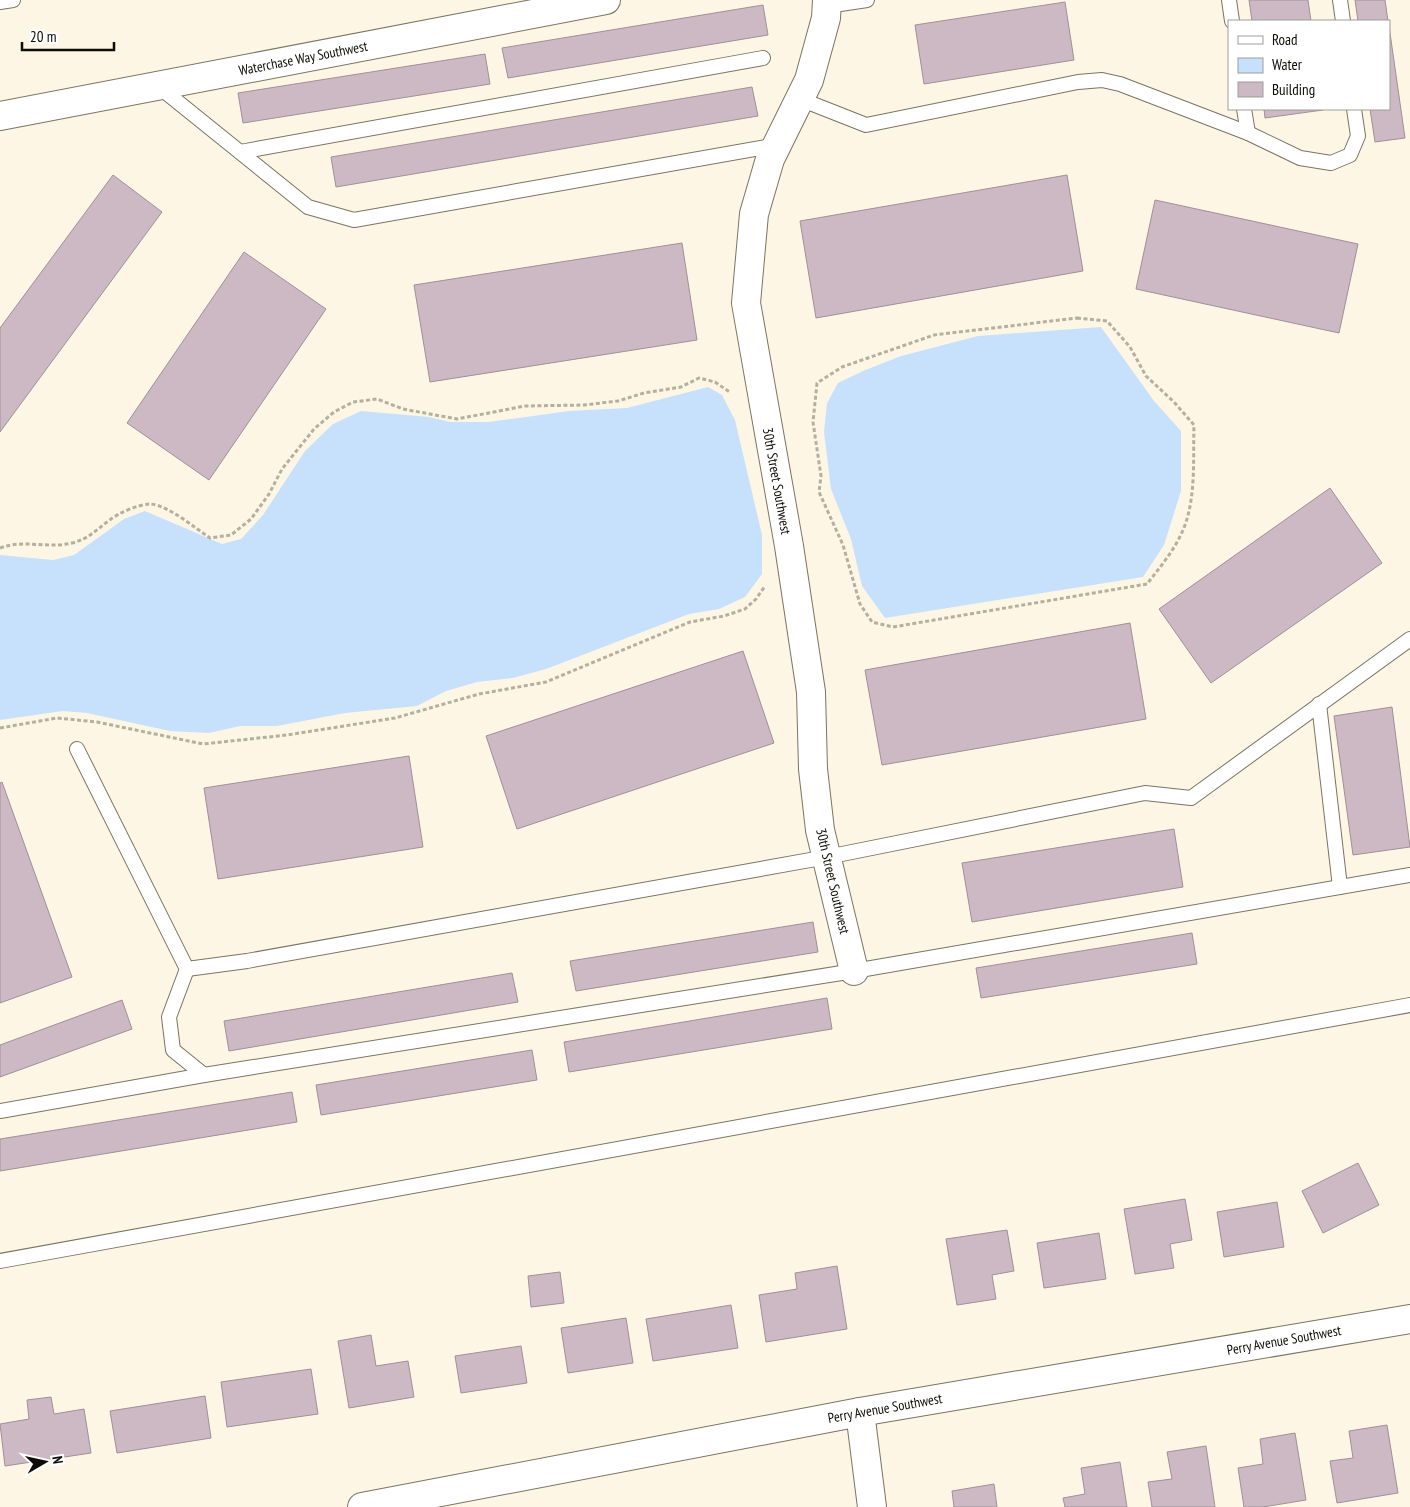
<svg xmlns="http://www.w3.org/2000/svg" width="1410" height="1507" font-family="'PT Sans Narrow',sans-serif">
<style>
.water{fill:#c7e0fc}
.building{fill:#ccb9c3;stroke:#a18f99}
.lines{fill:none;stroke-linecap:round;stroke-linejoin:round}
.service-casing{stroke:#7a7463;stroke-width:16}
.minor-casing{stroke:#7a7463;stroke-width:30}
.path{stroke:#b5afa1;stroke-width:3;stroke-dasharray:4 2.5;stroke-linecap:butt}
.service{stroke:#fff;stroke-width:14}
.minor{stroke:#fff;stroke-width:28}
.labels{text-anchor:middle;dominant-baseline:central;stroke-width:4.5;stroke-linejoin:round;paint-order:stroke}
.street-label{font-size:14px;fill:#0d0b06;stroke:#fff}
</style>
<rect width="100%" height="100%" fill="#fdf6e4"/>
<!-- water -->
<g class="water">
<path d="M1101 327 1154 401 1181 431V491L1164 545 1143 577 885 618 862 586 851 539 831 489 824 432 827 403 838 383 863 371 901 356 978 336Z"/>
<path d="M708 387 722 395 735 420 762 535V574L745 597 719 609 689 614 546 669 513 678 477 682 446 691 417 706 345 713 277 726H240L209 733 170 731 87 713 63 711 0 720V555L53 560 74 555 124 519 145 511 222 544 241 539 263 515 305 451 333 424 361 411 429 417 450 422H489L569 411 627 408Z"/>
</g>
<!-- building -->
<g class="building">
<path d="M1249 0H1308L1311 21H1252Z"/>
<path d="M1355 0H1385L1388 21H1358Z"/>
<path d="M1065 2 1074 60 924 84 915 25Z"/>
<path d="M763 5 768 35 508 78 502 48Z"/>
<path d="M1389 26 1405 138 1375 142 1370 109H1389Z"/>
<path d="M485 54 490 84 243 123 238 93Z"/>
<path d="M752 87 758 116 336 187 331 157Z"/>
<path d="M1264 109H1323V110L1265 118Z"/>
<path d="M113 175 162 212 0 432V328Z"/>
<path d="M1067 175 1083 271 816 318 800 221Z"/>
<path d="M1155 200 1358 244 1339 333 1136 289Z"/>
<path d="M682 243 697 340 430 382 414 285Z"/>
<path d="M244 252 326 309 209 480 127 423Z"/>
<path d="M1330 488 1382 563 1211 683 1159 609Z"/>
<path d="M1130 623 1146 719 882 765 865 670Z"/>
<path d="M743 651 774 743 517 829 486 736Z"/>
<path d="M1392 707 1410 847 1353 855 1334 716Z"/>
<path d="M409 756 423 847 218 879 204 788Z"/>
<path d="M2 782 72 977 0 1003V783Z"/>
<path d="M1174 829 1183 887 972 922 962 863Z"/>
<path d="M813 922 818 952 576 991 570 961Z"/>
<path d="M1192 933 1197 964 981 998 976 968Z"/>
<path d="M512 973 518 1002 229 1051 224 1021Z"/>
<path d="M827 998 832 1029 569 1072 564 1042Z"/>
<path d="M122 1000 132 1029 0 1077V1045Z"/>
<path d="M532 1050 537 1080 321 1115 316 1085Z"/>
<path d="M292 1092 297 1122 0 1171V1139Z"/>
<path d="M1358 1163 1379 1205 1323 1233 1302 1191Z"/>
<path d="M1185 1199 1192 1240 1170 1244 1174 1268 1135 1274 1124 1209Z"/>
<path d="M1277 1202 1284 1247 1224 1257 1217 1212Z"/>
<path d="M1007 1230 1014 1271 992 1275 996 1299 957 1305 946 1239Z"/>
<path d="M1099 1233 1106 1279 1044 1288 1037 1243Z"/>
<path d="M837 1266 847 1329 766 1342 759 1295 797 1289 795 1273Z"/>
<path d="M560 1272 564 1303 531 1307 528 1276Z"/>
<path d="M731 1305 738 1348 653 1361 646 1319Z"/>
<path d="M626 1318 633 1363 568 1373 561 1328Z"/>
<path d="M371 1335 376 1366 408 1361 414 1397 349 1408 338 1341Z"/>
<path d="M521 1346 527 1383 461 1393 455 1356Z"/>
<path d="M311 1369 318 1414 227 1427 221 1382Z"/>
<path d="M205 1396 211 1438 117 1453 110 1411Z"/>
<path d="M51 1397 54 1414 84 1409 91 1453 5 1466 0 1424 29 1419 27 1400Z"/>
<path d="M1387 1425 1398 1493 1337 1503 1330 1461 1353 1458 1349 1431Z"/>
<path d="M1295 1433 1306 1500 1263 1507H1244L1238 1468 1263 1464 1260 1439Z"/>
<path d="M1206 1446 1215 1507H1152L1148 1482 1172 1479 1167 1452Z"/>
<path d="M1120 1462 1127 1507H1065L1063 1498 1085 1494 1081 1468Z"/>
<path d="M994 1484 997 1507H954L952 1491Z"/>
</g>
<g class="lines">
<defs>
<g id="service">
<path d="M1229 0 1232 21"/>
<path d="M1340 0 1343 21"/>
<path d="M0 2 13 0"/>
<path d="M827 6 867 0"/>
<path d="M158 86 308 207 354 220 777 145"/>
<path d="M800 99 866 125 1078 82 1102 80 1120 84 1248 133 1300 158 1331 163 1350 155 1358 136 1354 109"/>
<path d="M1244 109 1248 133"/>
<path d="M240 152 763 58"/>
<path d="M1319 704 1340 887"/>
<path d="M77 749 187 969 247 961 827 857 1145 793 1191 798 1410 639"/>
<path d="M187 969 169 1017 173 1050 204 1075"/>
<path d="M0 1111 204 1075 854 971 1410 875"/>
<path d="M0 1261 1410 1005"/>
</g>
<g id="minor">
<path d="M827 0 826 18 809 80 770 159 754 214 746 303 789 546 811 692 813 769 820 830 854 971"/>
<path d="M0 116 606 0"/>
<path d="M860 1412 872 1507"/>
<path d="M362 1507 860 1412 1410 1319"/>
</g>
</defs>
<!-- service casing -->
<use href="#service" class="service-casing"/>
<!-- minor casing -->
<use href="#minor" class="minor-casing"/>
<!-- path -->
<g class="path">
<path d="M1077 318 1107 321 1130 347 1146 376 1174 402 1194 425C1193 458 1196 494 1185 525 1177 547 1161 566 1147 584L893 627 872 622 860 604 843 545 819 492 821 476 813 422 817 383 842 367 934 335Z"/>
<path d="M0 548C24 539 47 549 72 543 89 539 97 529 111 519 119 513 139 504 150 504 168 505 195 528 210 538L231 535 251 519 269 494 282 469 314 429 334 412 353 402 377 399 403 409 457 419 525 406 584 405 618 401 644 393 681 387 699 378 715 382 731 393"/>
<path d="M0 728 57 718 97 722 203 744 287 735 395 718 479 694 546 682 690 622 724 616 745 609 756 599 765 586"/>
</g>
<!-- service -->
<use href="#service" class="service"/>
<!-- minor -->
<use href="#minor" class="minor"/>
</g>
<g class="labels">
<!-- street labels -->
<g class="street-label">
<text transform="translate(303 58) rotate(-11)">Waterchase Way Southwest</text>
<text transform="translate(777 481) rotate(80)">30th Street Southwest</text>
<text transform="translate(833 881) rotate(77)">30th Street Southwest</text>
<text transform="translate(1284 1340) rotate(-10)">Perry Avenue Southwest</text>
<text transform="translate(885 1408) rotate(-10)">Perry Avenue Southwest</text>
</g>
</g>
<!-- legend -->
<rect x="1228" y="20" width="162" height="90" fill="#ffffff" stroke="#9e9d9b"/>
<rect x="1238" y="36" width="25" height="8" fill="#ffffff" stroke="#9e9d9b"/>
<text x="1272" y="45" font-size="15" fill="#0d0b06">Road</text>
<rect x="1238" y="58" width="25" height="15" fill="#c7e0fc" stroke="#9e9d9b"/>
<text x="1272" y="70" font-size="15" fill="#0d0b06">Water</text>
<rect x="1238" y="82" width="25" height="15" fill="#ccb9c3" stroke="#9e9d9b"/>
<text x="1272" y="95" font-size="15" fill="#0d0b06">Building</text>
<!-- north arrow -->
<g transform="translate(45 1462) rotate(81)" stroke="#ffffff" stroke-width="4" paint-order="stroke">
<path d="M0-4L9 19L0 12L-9 19Z" fill="#0d0b06"/>
<text y="-8" font-size="14" font-weight="bold" text-anchor="middle" fill="#0d0b06">N</text>
</g>
<!-- scale -->
<path d="M22 42v8h92v-8" fill="none" stroke="#0d0b06" stroke-width="2.5"/>
<text x="30" y="42" font-size="15" fill="#0d0b06" stroke="#ffffff" stroke-width="4" paint-order="stroke">20 m</text>
</svg>
